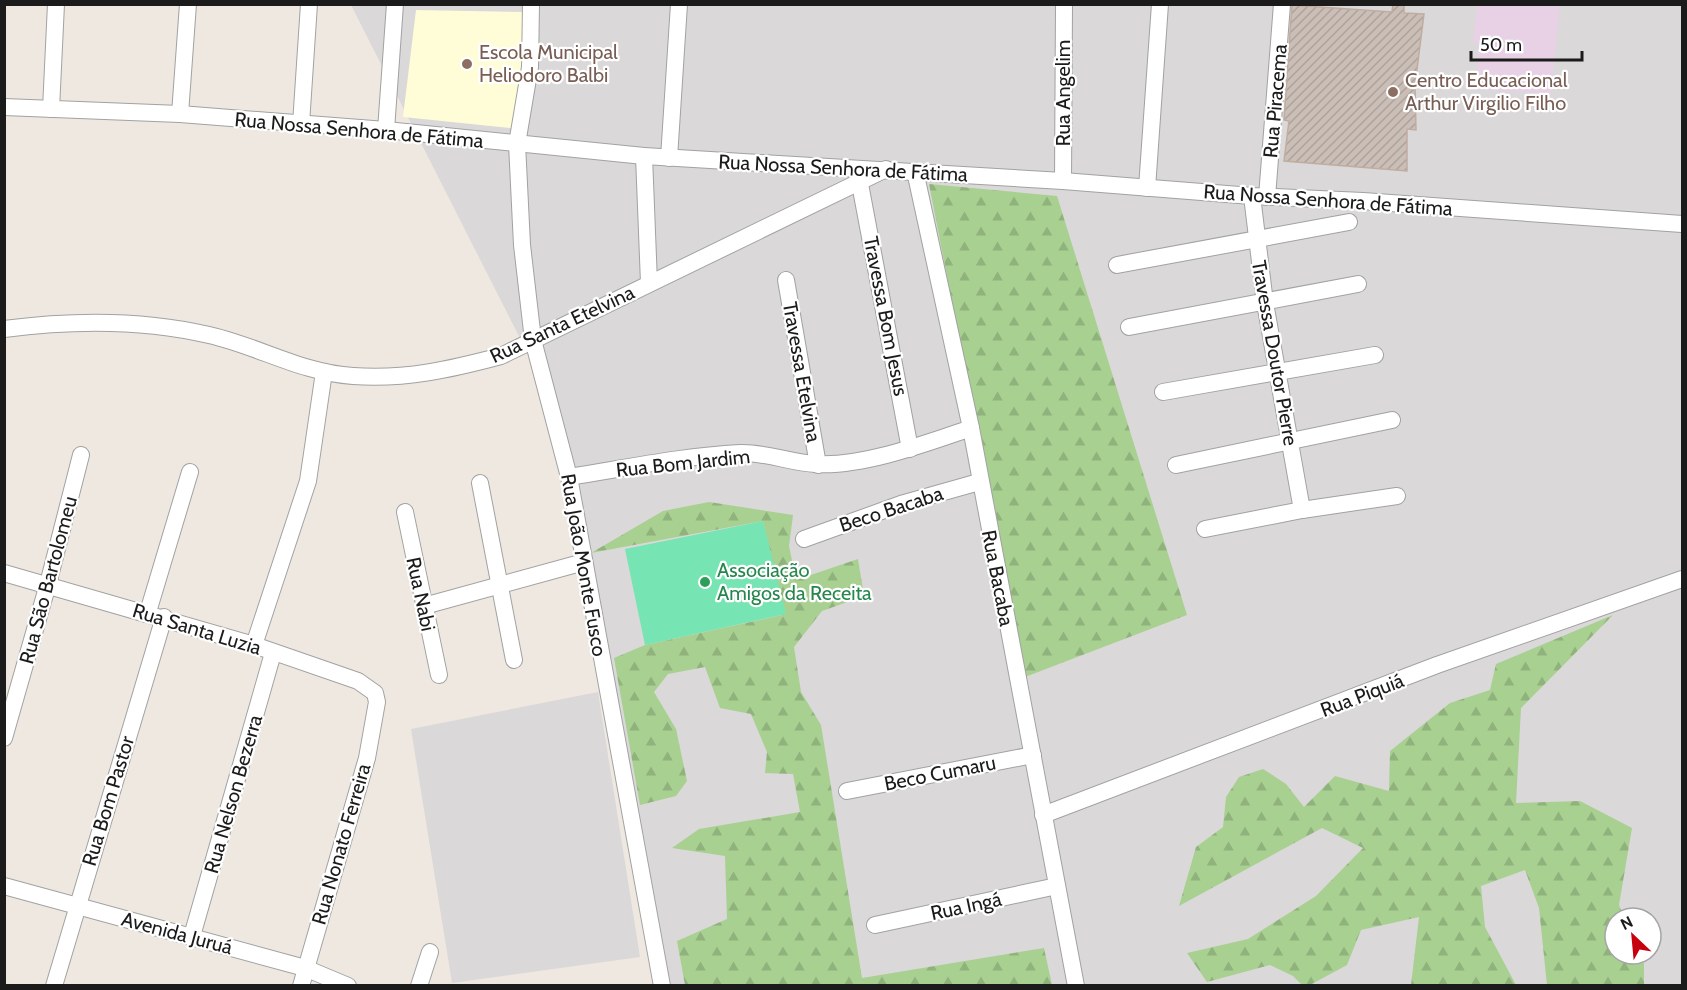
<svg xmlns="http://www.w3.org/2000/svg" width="1687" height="990" font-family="Cabin,sans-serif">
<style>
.residential{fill:#dad8d8;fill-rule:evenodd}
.industrial{fill:#e8d1e5}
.education{fill:#fffcd8}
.forest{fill:url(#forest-firs)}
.pitch{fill:#77e4b3}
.building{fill:url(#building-hatch);stroke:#c0ada1;stroke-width:1.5}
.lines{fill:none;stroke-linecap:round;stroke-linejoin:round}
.street-casing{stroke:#a2a2a2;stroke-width:18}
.street{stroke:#fff;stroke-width:16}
.education-dot{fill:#8d6e63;stroke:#fff;stroke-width:2}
.leisure-dot{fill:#2e9e5b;stroke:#fff;stroke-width:2}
.labels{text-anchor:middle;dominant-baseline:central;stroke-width:4.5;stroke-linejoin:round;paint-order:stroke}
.education-label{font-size:20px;fill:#785e54;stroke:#fff;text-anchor:start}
.street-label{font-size:20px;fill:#1b1b1b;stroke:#fff}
.leisure-label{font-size:20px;fill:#27864d;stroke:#fff;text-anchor:start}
</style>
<defs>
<pattern id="forest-firs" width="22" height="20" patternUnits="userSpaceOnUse" patternTransform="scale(1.5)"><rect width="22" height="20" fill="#a8d091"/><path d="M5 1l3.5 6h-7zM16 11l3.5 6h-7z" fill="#90b27c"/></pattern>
<pattern id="building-hatch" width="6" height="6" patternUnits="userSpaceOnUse" patternTransform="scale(1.5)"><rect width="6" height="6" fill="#cabeb6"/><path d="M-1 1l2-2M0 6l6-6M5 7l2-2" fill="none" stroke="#ada39c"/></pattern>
</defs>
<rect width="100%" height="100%" fill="#eee8e0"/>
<!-- residential -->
<g class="residential">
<path d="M351 5H1682V985H657L569 487 530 358ZM1615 918H1651V954H1615Z"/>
<path d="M598 692 640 957 452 983 411 729Z"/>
</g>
<!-- industrial -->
<path class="industrial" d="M1477 5H1560L1551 94 1476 89 1479 44 1473 42Z"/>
<!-- education -->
<path class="education" d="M416 10 529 12 519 129 403 117Z"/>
<!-- forest -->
<g class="forest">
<path d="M929 184 1057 196 1187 615 1025 677Z"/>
<path d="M709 502 793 515 789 546 796 580 858 559 864 596 822 611 794 647 801 692 821 725 862 978 1044 948 1052 985H685L677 941 727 919 725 856 672 848 699 829 800 812 793 774 765 773 767 752 751 714 720 708 705 667 668 674 654 692 676 729 687 781 676 796 640 805 614 658 645 645 782 615 763 521 591 553 663 511Z"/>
<path d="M1613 615 1521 708 1516 803 1580 801 1632 828 1619 905 1624 918H1615V954H1640L1644 964V985H1547L1539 908 1525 870 1481 886 1485 927 1516 985H1411L1419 917 1361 930 1347 965 1310 985H1302L1293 976 1270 965 1207 982 1187 953 1248 939 1316 896 1363 848 1322 828 1179 906 1196 847 1223 827 1226 797 1239 777 1263 769 1286 784 1304 807 1335 776 1389 791 1390 751 1450 703 1490 690 1496 664Z"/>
</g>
<!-- pitch -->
<path class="pitch" d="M763 521 786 614 645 645 625 549Z"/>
<!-- building -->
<path class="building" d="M1393 4H1404V13L1424 14 1415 85 1416 130 1407 129V171L1284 161 1289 121 1284 120 1292 5 1392 12Z"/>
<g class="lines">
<defs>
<g id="street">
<path d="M531 4 530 67 517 144 522 245 533 340 569 477 662 986"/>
<path d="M4 107 180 114 386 130 644 156 1063 181 1252 196 1363 201 1682 224"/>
<path d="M51 109 56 4"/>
<path d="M180 114 188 4"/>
<path d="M301 124 309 4"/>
<path d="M386 130 395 4"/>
<path d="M644 156 649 283"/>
<path d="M669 158 679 4"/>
<path d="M915 171 971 428 1076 986"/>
<path d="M1063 181 1064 4"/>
<path d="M860 184 910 449"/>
<path d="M1147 188 1160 4"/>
<path d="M1252 196 1265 303 1302 510"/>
<path d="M1267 197 1282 4"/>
<path d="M1117 265 1349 222"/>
<path d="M786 280 818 465"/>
<path d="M1129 327 1358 284"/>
<path d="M4 329C72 320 141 319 209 335 258 346 302 373 353 376 405 380 452 369 501 356L886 169"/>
<path d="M1163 392 1375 355"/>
<path d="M1176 465 1392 420"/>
<path d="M569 477C626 468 683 456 740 453 766 452 791 463 816 464 863 467 927 443 971 428"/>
<path d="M480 483 514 660"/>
<path d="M405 512 439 675"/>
<path d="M1205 529 1302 510 1397 496"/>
<path d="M804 539 901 504 979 482"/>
<path d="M4 573 254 645 358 681 375 693 377 702 367 758 301 986"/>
<path d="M424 606 584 562"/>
<path d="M148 612 190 472"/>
<path d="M254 645 308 481 324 372"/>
<path d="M4 738 48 584 81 455"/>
<path d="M847 791 1033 755"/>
<path d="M1043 815 1437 665 1682 579"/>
<path d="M4 886 305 968 348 986"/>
<path d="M875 925 1057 886"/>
<path d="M192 936 273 653"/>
<path d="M54 986 164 617"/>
<path d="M419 986 430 952"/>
</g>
</defs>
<!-- street casing -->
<use href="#street" class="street-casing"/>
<!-- street -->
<use href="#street" class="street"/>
</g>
<!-- markers -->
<g class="education-dot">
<circle cx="467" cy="64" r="6"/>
<circle cx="1393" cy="92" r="6"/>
</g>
<circle class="leisure-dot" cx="705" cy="582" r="6"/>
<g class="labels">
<!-- education labels -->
<g class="education-label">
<text x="479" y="52">Escola Municipal<tspan x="479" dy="23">Heliodoro Balbi</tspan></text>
<text x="1405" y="80">Centro Educacional<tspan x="1405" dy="23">Arthur Virgilio Filho</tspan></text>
</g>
<!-- street labels -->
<g class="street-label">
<text transform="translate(1063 93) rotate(-90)">Rua Angelim</text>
<text transform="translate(1275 101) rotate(-85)">Rua Piracema</text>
<text transform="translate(359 130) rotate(5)">Rua Nossa Senhora de Fátima</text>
<text transform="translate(843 168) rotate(3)">Rua Nossa Senhora de Fátima</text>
<text transform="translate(1328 200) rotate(4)">Rua Nossa Senhora de Fátima</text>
<text transform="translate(886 316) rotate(79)">Travessa Bom Jesus</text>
<text transform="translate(562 324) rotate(-25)">Rua Santa Etelvina</text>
<text transform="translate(1275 353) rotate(80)">Travessa Doutor Pierre</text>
<text transform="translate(802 372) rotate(80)">Travessa Etelvina</text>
<text transform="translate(683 463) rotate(-6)">Rua Bom Jardim</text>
<text transform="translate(891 509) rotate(-18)">Beco Bacaba</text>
<text transform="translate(584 565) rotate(80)">Rua João Monte Fusco</text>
<text transform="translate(998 578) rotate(79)">Rua Bacaba</text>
<text transform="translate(48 580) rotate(-75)">Rua São Bartolomeu</text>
<text transform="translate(421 594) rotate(78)">Rua Nabi</text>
<text transform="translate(197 629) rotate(17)">Rua Santa Luzia</text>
<text transform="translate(1362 695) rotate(-21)">Rua Piquiá</text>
<text transform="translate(940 773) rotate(-11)">Beco Cumaru</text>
<text transform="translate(233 794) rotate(-74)">Rua Nelson Bezerra</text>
<text transform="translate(108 801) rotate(-73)">Rua Bom Pastor</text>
<text transform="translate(341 844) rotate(-74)">Rua Nonato Ferreira</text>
<text transform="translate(966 906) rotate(-12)">Rua Ingá</text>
<text transform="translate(177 933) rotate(15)">Avenida Juruá</text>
</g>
<!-- leisure labels -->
<g class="leisure-label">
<text x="717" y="570">Associação<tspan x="717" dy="23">Amigos da Receita</tspan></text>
</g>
</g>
<!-- border -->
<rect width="1687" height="990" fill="none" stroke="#1b1b1b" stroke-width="12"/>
<!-- north arrow -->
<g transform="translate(1633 936) rotate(334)"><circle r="28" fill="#ffffff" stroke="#a4a4a4" stroke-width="1.5"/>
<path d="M0-4.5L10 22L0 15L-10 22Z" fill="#c7000d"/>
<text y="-9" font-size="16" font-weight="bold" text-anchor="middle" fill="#1b1b1b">N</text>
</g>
<!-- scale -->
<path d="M1471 51v9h111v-9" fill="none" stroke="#1b1b1b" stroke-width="3"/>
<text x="1480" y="51" font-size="18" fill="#1b1b1b" stroke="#ffffff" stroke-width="4.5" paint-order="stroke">50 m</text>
</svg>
